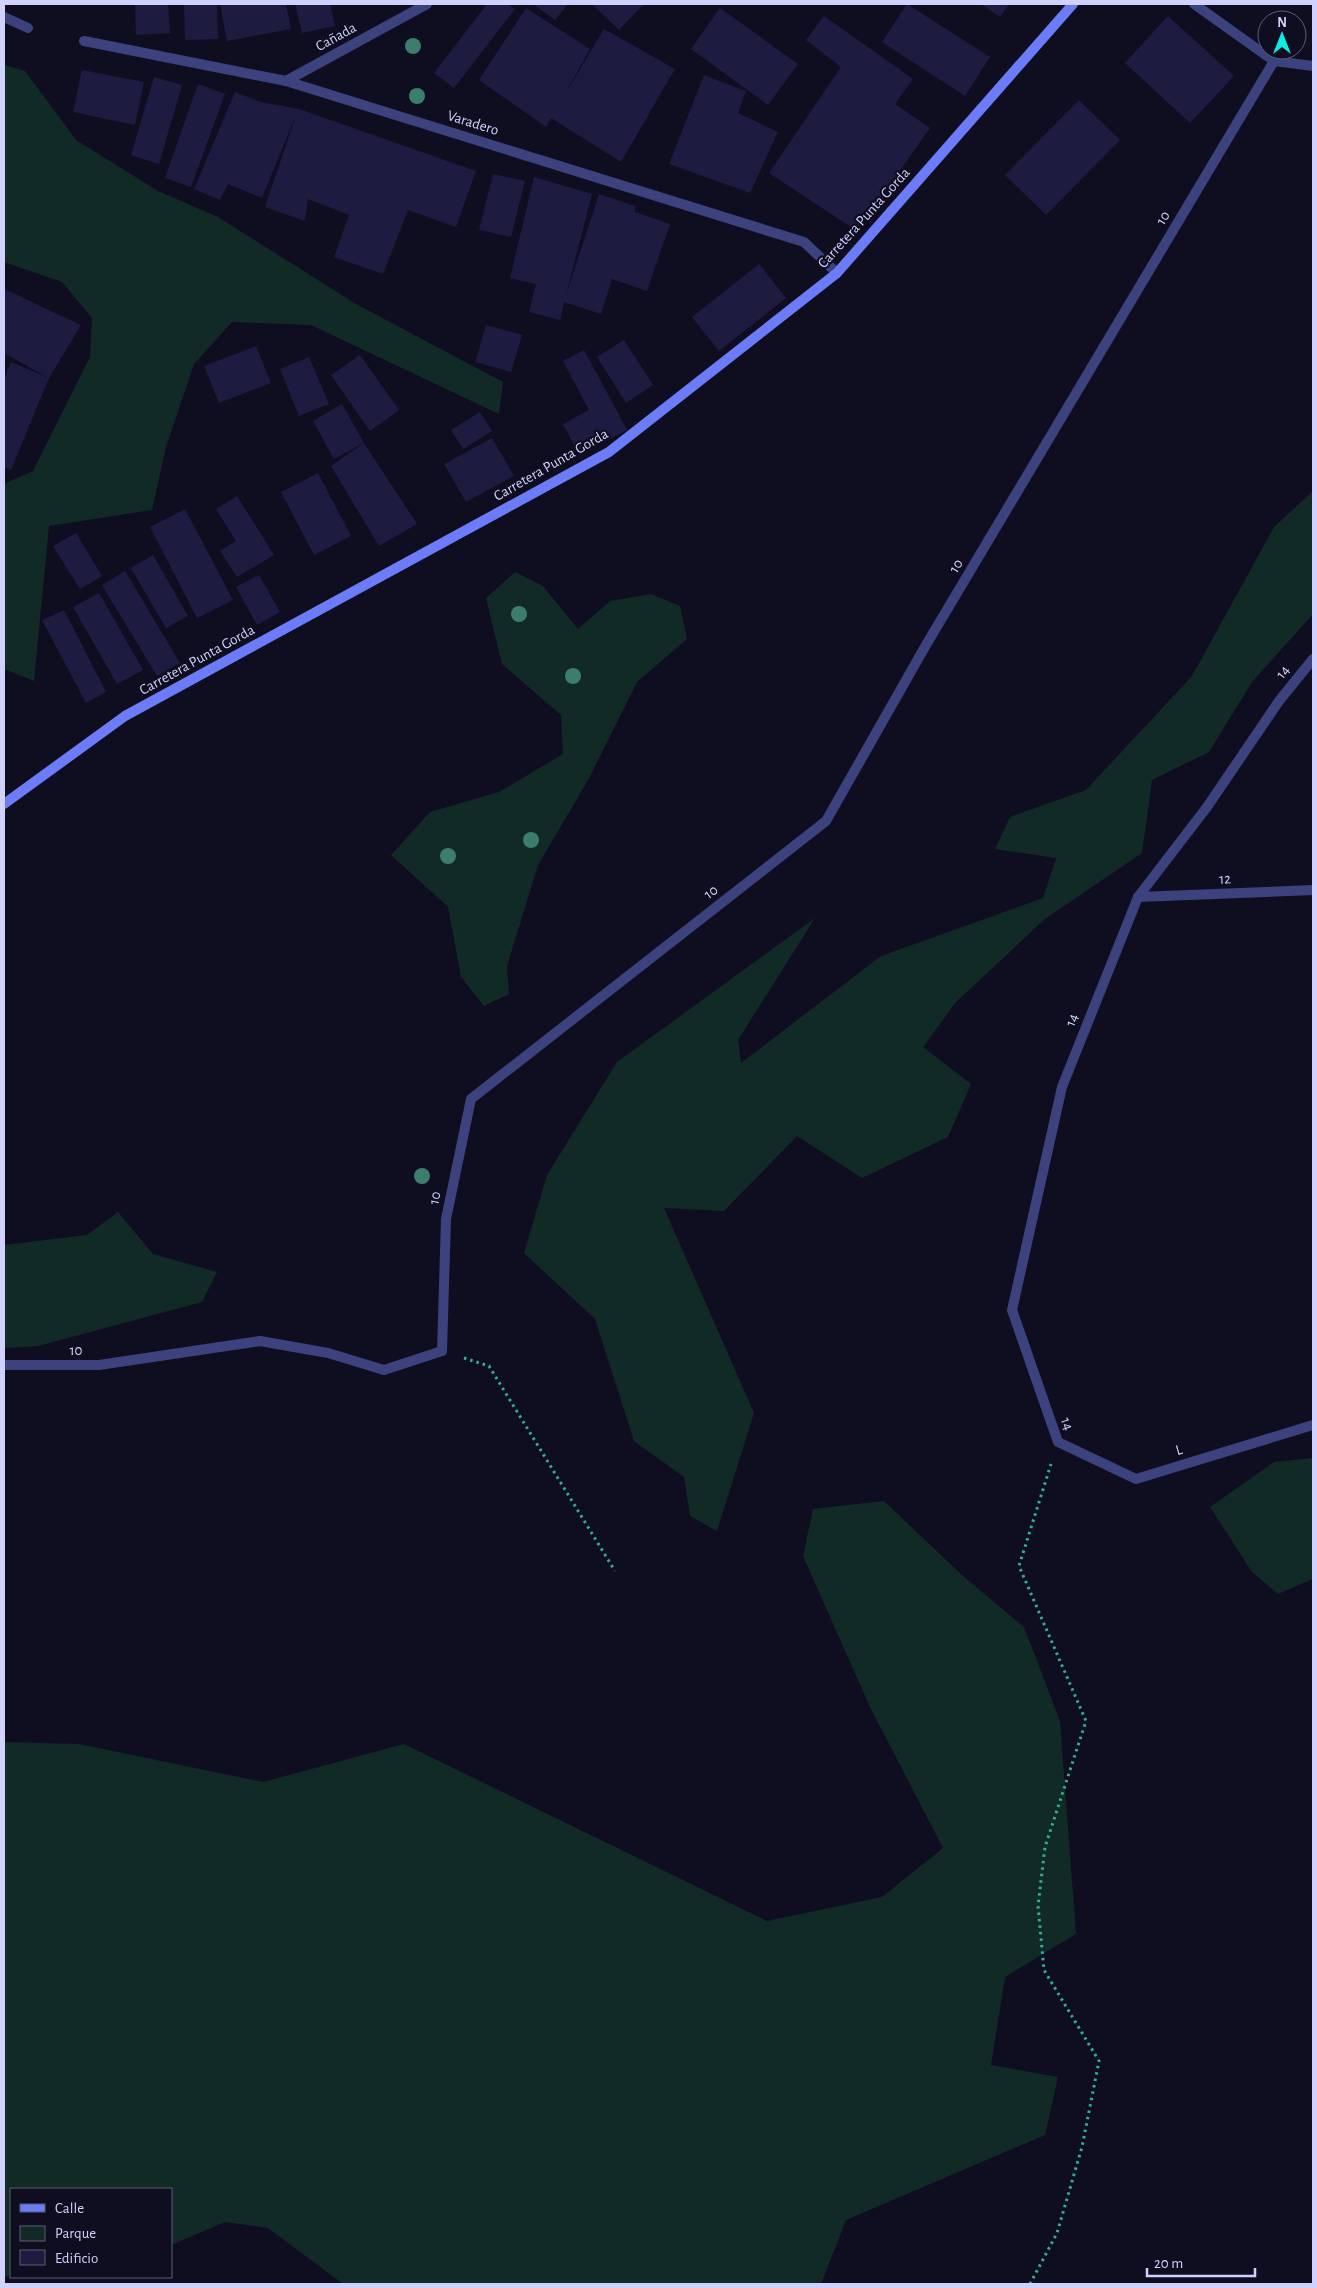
<svg xmlns="http://www.w3.org/2000/svg" width="1317" height="2288" font-family="'Alegreya Sans',sans-serif">
<style>
.green{fill:#112a26}
.building{fill:#1d1b40}
.lines{fill:none;stroke-linecap:round;stroke-linejoin:round}
.path{stroke:#34ad94;stroke-width:3;stroke-dasharray:2.5 4;stroke-linecap:butt}
.street{stroke:#3b427d;stroke-width:10}
.secondary{stroke:#6c7cf8;stroke-width:10}
.tree{fill:#3c7e6b}
.labels{text-anchor:middle;dominant-baseline:central;stroke-width:4.5;stroke-linejoin:round;paint-order:stroke}
.street-label{font-size:15px;fill:#d0d1fd;stroke:#0f0e20}
</style>
<rect width="100%" height="100%" fill="#0f0e20"/>
<!-- green -->
<g class="green">
<path d="M4 65 25 71 76 140 158 191 218 217 356 304 503 382 499 414 311 325 232 322 194 364 166 447 152 510 49 526 34 681 4 669V484L33 471 90 357 92 318 62 282 4 262Z"/>
<path d="M1313 491V614L1252 682 1209 752 1152 780 1142 853 1045 919 956 1002 923 1047 971 1084 948 1137 862 1178 797 1136 724 1211 664 1208 754 1413 717 1531 690 1516 684 1477 634 1441 595 1319 524 1253 547 1175 617 1062 815 918 738 1040 741 1063 881 956 1043 898 1056 858 995 849 1010 817 1086 790 1192 676 1274 527Z"/>
<path d="M515 572 543 586 578 629 610 601 651 594 680 606 687 639 637 682 588 780 538 865 507 966 509 994 484 1006 461 977 448 907 391 855 430 812 499 792 563 754 561 715 502 664 486 598Z"/>
<path d="M118 1212 153 1254 217 1272 202 1302 38 1346 4 1348V1245L87 1235Z"/>
<path d="M1313 1458V1579L1278 1594 1252 1572 1210 1507 1274 1462Z"/>
<path d="M884 1501 963 1576 1024 1627 1060 1721 1076 1934 1005 1977 991 2065 1058 2077 1045 2135 846 2220 821 2284H343L268 2228 225 2222 171 2245V2189H11V2276L4 2277V1742L79 1744 263 1782 404 1744 767 1921 882 1897 943 1848 870 1707 803 1556 813 1509Z"/>
</g>
<!-- building -->
<g class="building">
<path d="M135 4H168L170 33 136 35Z"/>
<path d="M184 4H217L218 39 185 40Z"/>
<path d="M220 4H286L291 29 227 41Z"/>
<path d="M295 4H330L335 26 302 33Z"/>
<path d="M487 4H508L515 9 454 88 434 73Z"/>
<path d="M533 4H568L555 20Z"/>
<path d="M592 4H644L619 30Z"/>
<path d="M907 4 990 57 965 96 882 42Z"/>
<path d="M981 4H1009L1000 17Z"/>
<path d="M526 8 590 49 564 96 604 29 675 69 621 162 551 118 546 127 479 80Z"/>
<path d="M720 8 798 64 768 105 691 49Z"/>
<path d="M824 16 913 79 895 104 930 128 857 231 769 173 841 67 806 40Z"/>
<path d="M1168 16 1234 76 1190 123 1125 63Z"/>
<path d="M82 70 144 82 135 125 73 112Z"/>
<path d="M704 75 746 91 738 113 778 132 750 193 669 164Z"/>
<path d="M154 77 182 85 159 164 131 155Z"/>
<path d="M198 84 225 94 191 187 165 178Z"/>
<path d="M235 92 261 102 299 109 476 171 456 227 408 210 383 274 334 257 349 215 308 199 305 221 265 207 296 115 262 198 228 184 220 200 194 189Z"/>
<path d="M1079 100 1120 140 1046 215 1005 175Z"/>
<path d="M493 174 525 181 511 237 479 230Z"/>
<path d="M534 177 592 194 566 295 599 194 635 206V212L670 224 647 291 612 279 601 314 564 302 560 320 529 312 536 284 510 278Z"/>
<path d="M759 264 786 298 719 351 692 317Z"/>
<path d="M4 289 81 325 49 378 11 470 4 467V380L11 362 47 377 4 353Z"/>
<path d="M486 325 522 335 511 372 475 362Z"/>
<path d="M624 340 653 385 626 403 597 357Z"/>
<path d="M256 346 271 383 219 403 204 366Z"/>
<path d="M584 350 627 430 579 455 563 424 589 410 563 361Z"/>
<path d="M360 355 399 410 370 431 331 375Z"/>
<path d="M309 357 329 404 299 416 280 369Z"/>
<path d="M342 404 364 443 417 524 379 546 331 466 364 443 334 459 313 421Z"/>
<path d="M480 412 492 431 463 449 451 430Z"/>
<path d="M492 438 514 476 466 502 444 464Z"/>
<path d="M318 473 351 536 314 555 281 492Z"/>
<path d="M237 496 274 555 237 577 220 551 236 541 216 509Z"/>
<path d="M185 509 233 600 197 618 150 527Z"/>
<path d="M76 533 102 576 80 589 53 546Z"/>
<path d="M153 555 188 616 166 628 131 568Z"/>
<path d="M125 571 180 663 157 676 102 585Z"/>
<path d="M259 575 280 612 257 625 236 587Z"/>
<path d="M99 593 143 670 117 684 73 607Z"/>
<path d="M64 610 106 692 86 703 42 620Z"/>
</g>
<g class="lines">
<!-- path -->
<g class="path">
<path d="M464 1358 489 1366 615 1571"/>
<path d="M1030 2284 1057 2233 1082 2147 1099 2061 1044 1970 1038 1906 1045 1847 1086 1721 1019 1566 1051 1464"/>
</g>
<!-- street -->
<g class="street">
<path d="M1194 4 1274 61 1313 66"/>
<path d="M4 17 28 28"/>
<path d="M84 41 286 81 804 242 837 273"/>
<path d="M286 81 427 4"/>
<path d="M1313 659 1279 701 1207 807 1138 897 1062 1087 1012 1310 1058 1442 1136 1479 1313 1425"/>
<path d="M1138 897 1313 890"/>
<path d="M4 1365H99L260 1341 328 1353 384 1370 442 1351 446 1219 471 1099 826 821 926 645 1274 61"/>
</g>
<!-- secondary -->
<path class="secondary" d="M4 804 125 716 609 452 837 273 1073 4"/>
</g>
<!-- trees -->
<g class="tree">
<circle cx="413" cy="46" r="8"/>
<circle cx="417" cy="96" r="8"/>
<circle cx="519" cy="614" r="8"/>
<circle cx="573" cy="676" r="8"/>
<circle cx="531" cy="840" r="8"/>
<circle cx="448" cy="856" r="8"/>
<circle cx="422" cy="1176" r="8"/>
</g>
<g class="labels">
<!-- street labels -->
<g class="street-label">
<text transform="translate(336 37) rotate(-29)">Cañada</text>
<text transform="translate(473 123) rotate(17)">Varadero</text>
<text transform="translate(864 218) rotate(-48)">Carretera Punta Gorda</text>
<text transform="translate(1163 218) rotate(-59)">10</text>
<text transform="translate(551 465) rotate(-30)">Carretera Punta Gorda</text>
<text transform="translate(956 566) rotate(-59)">10</text>
<text transform="translate(197 660) rotate(-29)">Carretera Punta Gorda</text>
<text transform="translate(1283 672) rotate(-51)">14</text>
<text transform="translate(1225 879) rotate(-2)">12</text>
<text transform="translate(711 892) rotate(-38)">10</text>
<text transform="translate(1072 1020) rotate(-68)">14</text>
<text transform="translate(435 1198) rotate(-78)">10</text>
<text x="76" y="1350">10</text>
<text transform="translate(1067 1424) rotate(71)">14</text>
<text transform="translate(1179 1450) rotate(-16)">L</text>
</g>
</g>
<!-- border -->
<rect width="1317" height="2288" fill="none" stroke="#d0d1fd" stroke-width="10"/>
<!-- legend -->
<rect x="10" y="2188" width="162" height="90" fill="#0f0e20" stroke="#5c5c78"/>
<rect x="20" y="2204" width="25" height="8" fill="#6c7cf8" stroke="#5c5c78"/>
<text x="55" y="2213" font-size="15" fill="#d0d1fd">Calle</text>
<rect x="20" y="2226" width="25" height="15" fill="#112a26" stroke="#5c5c78"/>
<text x="55" y="2238" font-size="15" fill="#d0d1fd">Parque</text>
<rect x="20" y="2250" width="25" height="15" fill="#1d1b40" stroke="#5c5c78"/>
<text x="55" y="2263" font-size="15" fill="#d0d1fd">Edificio</text>
<!-- north arrow -->
<g transform="translate(1282 35)"><circle r="24" fill="#0f0e20" stroke="#5c5c78"/>
<path d="M0-4L9 19L0 12L-9 19Z" fill="#0bede4"/>
<text y="-8" font-size="14" font-weight="bold" text-anchor="middle" fill="#d0d1fd">N</text>
</g>
<!-- scale -->
<path d="M1147 2268v8h108v-8" fill="none" stroke="#d0d1fd" stroke-width="2.5"/>
<text x="1154" y="2268" font-size="15" fill="#d0d1fd" stroke="#0f0e20" stroke-width="4" paint-order="stroke">20 m</text>
</svg>
